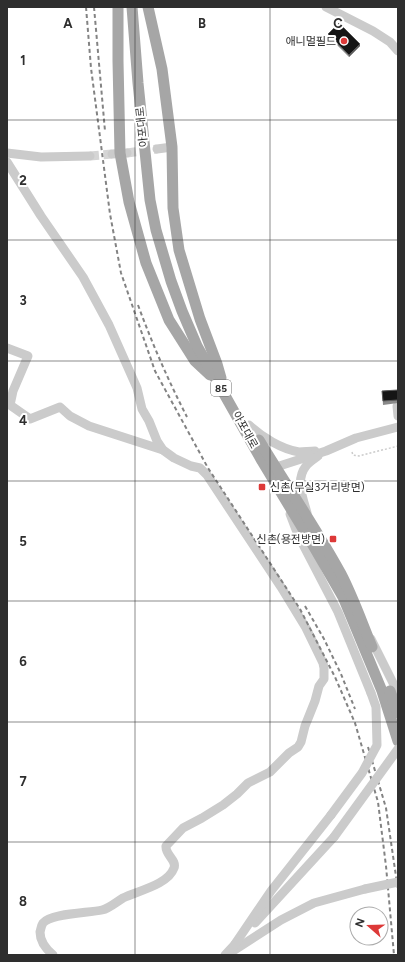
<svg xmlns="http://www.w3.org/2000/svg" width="405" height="962" font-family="Figtree,'Noto Sans KR',sans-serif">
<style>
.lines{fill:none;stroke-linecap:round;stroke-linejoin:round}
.minor-tunnel{stroke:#d5d5d5;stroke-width:9;stroke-dasharray:9 4.5;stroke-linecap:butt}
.path{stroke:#cbcbcb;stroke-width:1.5;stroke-dasharray:2 2;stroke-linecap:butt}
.minor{stroke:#cbcbcb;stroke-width:9}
.major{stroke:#a6a6a6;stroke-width:11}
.rail{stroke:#838383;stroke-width:2;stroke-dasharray:4 3;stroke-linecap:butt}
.minor-bridge{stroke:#cbcbcb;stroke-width:9}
.wall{fill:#8a8a8a}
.shaded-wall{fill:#5b5b5b}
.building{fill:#151515;stroke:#5b5b5b}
.grid{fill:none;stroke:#2e2e2e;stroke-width:1;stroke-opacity:0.55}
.poi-dot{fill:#dd3938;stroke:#fff;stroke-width:1.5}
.labels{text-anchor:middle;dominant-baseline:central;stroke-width:4;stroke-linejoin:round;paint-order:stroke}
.shield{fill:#fff;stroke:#6d6d6d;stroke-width:1}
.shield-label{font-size:10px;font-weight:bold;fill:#2e2e2e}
.poi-label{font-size:11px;fill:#2e2e2e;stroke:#fff;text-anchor:end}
.street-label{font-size:11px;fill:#2e2e2e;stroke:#fff}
.grid-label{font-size:13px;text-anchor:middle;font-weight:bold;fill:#2e2e2e;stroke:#fff;stroke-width:4;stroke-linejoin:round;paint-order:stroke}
</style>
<rect width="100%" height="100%" fill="#fff"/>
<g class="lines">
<!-- minor-tunnel -->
<g class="minor-tunnel">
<path d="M127 153 157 149"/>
<path d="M90 156 112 154"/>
</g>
<!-- path -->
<path class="path" d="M352 452 353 455 359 456 398 446"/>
<!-- minor -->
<g class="minor">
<path d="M326 7 373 31 390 42 398 51"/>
<path d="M157 149 172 147"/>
<path d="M7 153 41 157 90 156"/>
<path d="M112 154 127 153"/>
<path d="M7 162 41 216 83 277 109 325 137 388 142 409 149 421 157 441 163 450 174 458 191 466 200 468 207 475 281 587 306 628 323 663 324 668V679L319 686 315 701 305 726 301 742 298 747 289 753 270 772 248 783 237 794 223 805 202 818 183 828 166 846C165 855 177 860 174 868 168 885 137 891 123 898 116 902 110 908 102 910 89 913 51 913 43 923 41 926 41 929 40 932 40 942 46 949 53 955"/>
<path d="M7 348 28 356 13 391 10 405 30 419 60 407 70 416 89 426 163 450"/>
<path d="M397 406 398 416"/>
<path d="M249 425C262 437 281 449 299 452 304 452 310 451 315 451"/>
<path d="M270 469 326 451 356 438 398 427"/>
<path d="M307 513C303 498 295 480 306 466 309 462 314 459 318 456"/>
<path d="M290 514 298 535 338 612 371 693"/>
<path d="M371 639 398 693"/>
<path d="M255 923 334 837"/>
<path d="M235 944 271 891 331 815"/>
<path d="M233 951 281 920 314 903 365 889"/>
<path d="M225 955 238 941"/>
</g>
<!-- major -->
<g class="major">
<path d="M118 7V61L120 153 129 202 146 263 169 320 195 361 210 375"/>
<path d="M132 7 138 83 150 200 156 230 171 281 182 311 197 346 262 461 314 547 343 597 382 691 398 741"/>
<path d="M148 7 162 69 172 147 173 208 179 250 200 319 217 364 221 378"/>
<path d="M259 440C286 485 316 528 341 574 353 597 362 623 372 647"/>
<path d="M390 691 398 713"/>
</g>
<!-- rail -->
<g class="rail">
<path d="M86 7 91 68 110 214 121 273 155 371 208 468 300 609 335 677 355 723 378 802 386 866 394 955"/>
<path d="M94 7 105 131"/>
<path d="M138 305C152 343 168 380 187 417"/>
<path d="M305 606 324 639 341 674 355 709"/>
<path d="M368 747 386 808 398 890"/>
</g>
<!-- minor-bridge -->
<g class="minor-bridge">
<path d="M331 815 362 773 377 745 376 707 371 693"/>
<path d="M334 837 398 749"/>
<path d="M365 889 398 882"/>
</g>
</g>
<!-- wall -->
<g class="wall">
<path d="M328 34 360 46 349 57 328 36Z"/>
<path d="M398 390V403L383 405 382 391Z"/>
</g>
<!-- shaded-wall -->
<path class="shaded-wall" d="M360 44V46L349 57V55Z"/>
<!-- building -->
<g class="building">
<path d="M339 23 360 44 349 55 328 34Z"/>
<path d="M398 390V400L383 401 382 391Z"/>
</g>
<!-- grid -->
<path class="grid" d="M135 7V955M270 7V955M7 120H398M7 240H398M7 361H398M7 481H398M7 601H398M7 722H398M7 842H398"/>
<!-- markers -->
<g class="poi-dot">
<circle cx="344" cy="41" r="4"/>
<rect x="258" y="483" width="8" height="8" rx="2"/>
<rect x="329" y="535" width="8" height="8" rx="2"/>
</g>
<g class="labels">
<!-- shield labels -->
<rect class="shield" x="211" y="380" width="20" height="16" rx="3"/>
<g class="shield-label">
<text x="221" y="388">85</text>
</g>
<!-- poi labels -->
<g class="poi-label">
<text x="336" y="41">애니멀필드</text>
<text x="270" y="487" text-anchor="start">신촌(무실3거리방면)</text>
<text x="325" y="539">신촌(용전방면)</text>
</g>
<!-- street labels -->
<g class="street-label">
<text transform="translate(142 127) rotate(-96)">아포대로</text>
<text transform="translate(245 430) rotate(61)">아포대로</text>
</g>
</g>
<g class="grid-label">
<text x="68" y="28">A</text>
<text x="202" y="28">B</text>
<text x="338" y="28">C</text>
<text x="23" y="65">1</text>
<text x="23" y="185">2</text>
<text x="23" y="305">3</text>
<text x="23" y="425">4</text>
<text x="23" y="546">5</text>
<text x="23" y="666">6</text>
<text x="23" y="786">7</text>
<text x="23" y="906">8</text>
</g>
<!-- border -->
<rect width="405" height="962" fill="none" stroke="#2e2e2e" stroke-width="16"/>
<!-- north arrow -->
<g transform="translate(369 926) rotate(290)"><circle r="19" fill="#ffffff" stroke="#ababab"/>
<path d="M0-3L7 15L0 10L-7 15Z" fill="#dd3938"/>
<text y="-6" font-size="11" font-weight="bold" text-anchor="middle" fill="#2e2e2e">N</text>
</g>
</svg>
